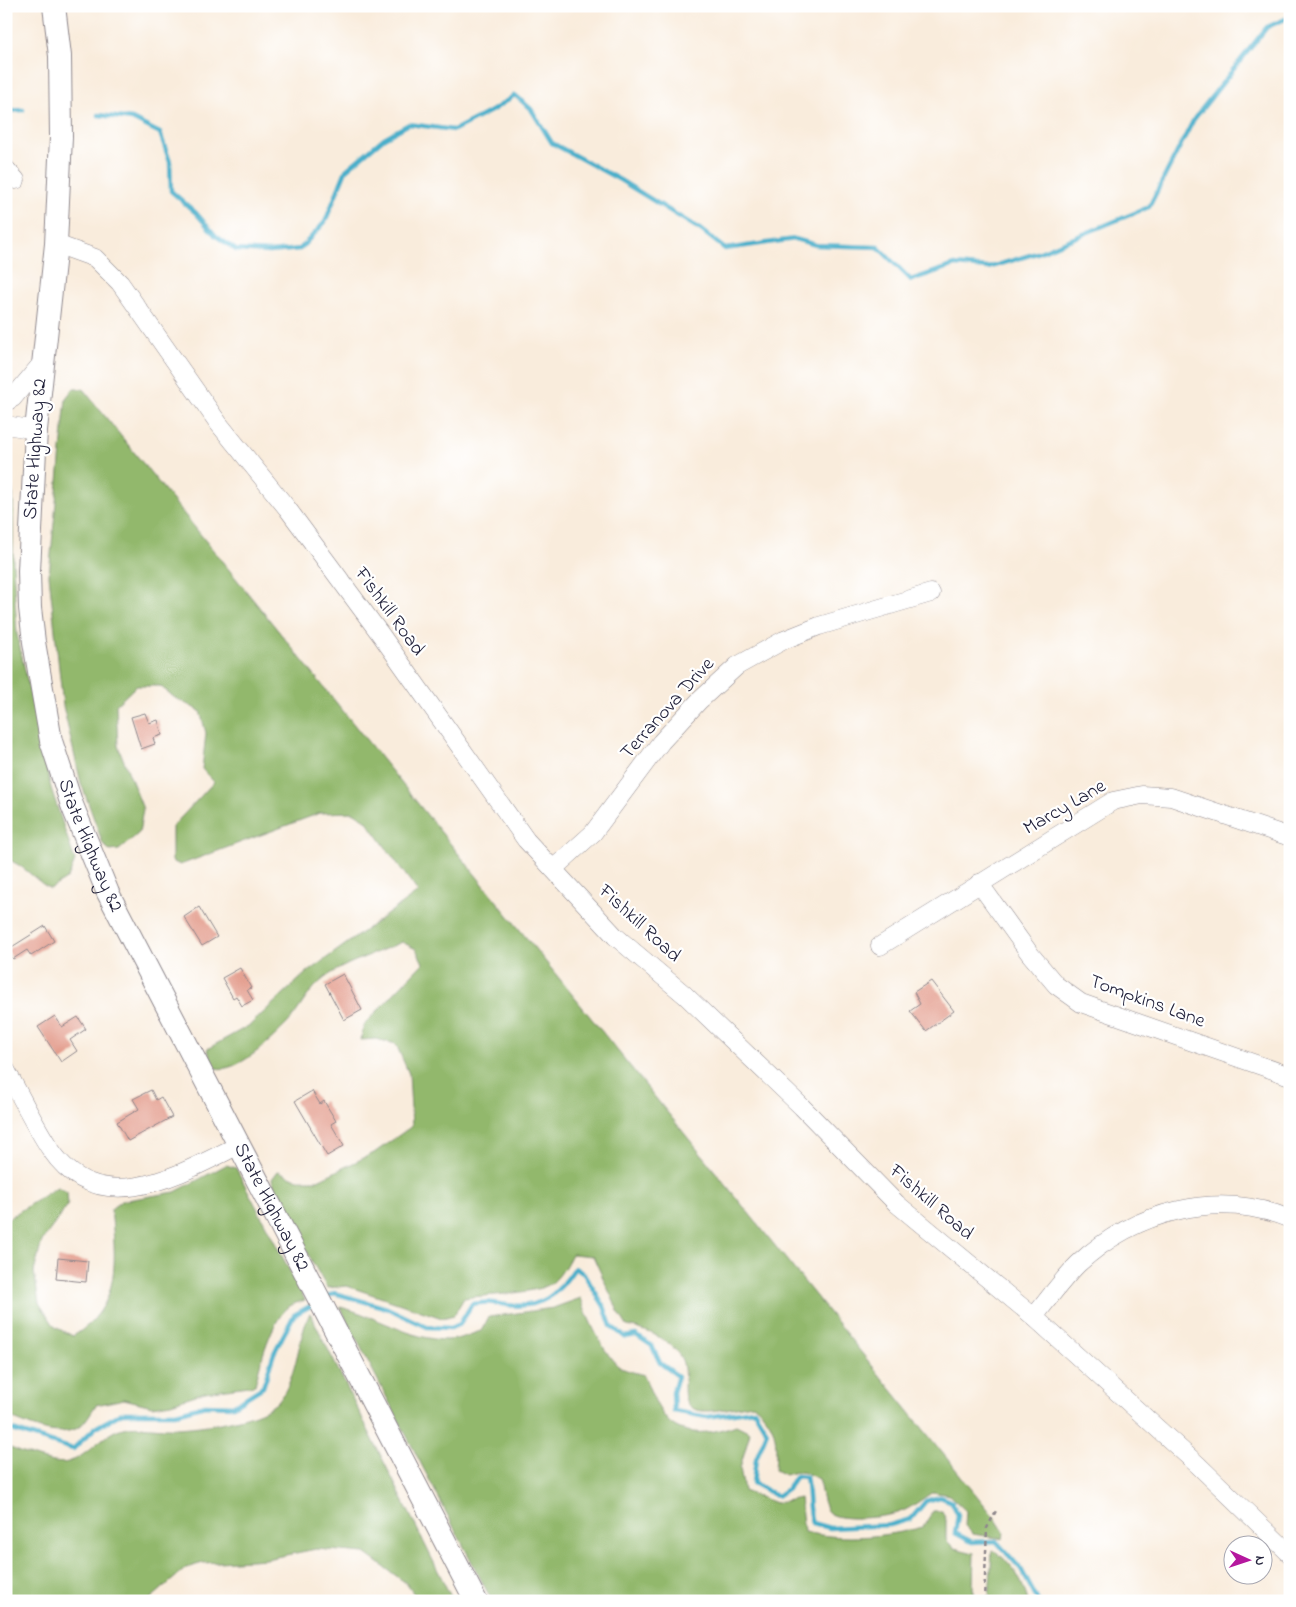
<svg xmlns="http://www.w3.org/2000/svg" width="1296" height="1607" font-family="'Indie Flower',sans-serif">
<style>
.forest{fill:#92b86c;stroke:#5a6d54}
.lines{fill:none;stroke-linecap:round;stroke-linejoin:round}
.stream{stroke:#4aafca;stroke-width:4.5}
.building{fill:#e39b8b}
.minor-casing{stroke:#8e878c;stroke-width:19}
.major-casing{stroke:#8e878c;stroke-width:24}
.path{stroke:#8e878c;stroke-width:2.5;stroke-dasharray:4 4;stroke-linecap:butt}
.minor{stroke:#fff;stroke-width:18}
.major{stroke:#fff;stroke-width:22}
.labels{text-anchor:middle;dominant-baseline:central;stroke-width:4.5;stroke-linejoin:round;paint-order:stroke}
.street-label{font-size:20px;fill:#22223b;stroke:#fff}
</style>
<rect width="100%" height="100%" fill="#fff"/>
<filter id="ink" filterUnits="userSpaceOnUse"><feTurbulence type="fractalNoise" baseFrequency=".02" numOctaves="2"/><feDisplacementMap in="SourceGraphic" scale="10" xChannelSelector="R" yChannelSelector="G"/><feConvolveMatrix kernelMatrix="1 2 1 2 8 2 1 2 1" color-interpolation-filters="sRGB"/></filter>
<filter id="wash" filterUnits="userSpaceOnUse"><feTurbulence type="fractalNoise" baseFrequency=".0096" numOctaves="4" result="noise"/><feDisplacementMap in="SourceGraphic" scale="20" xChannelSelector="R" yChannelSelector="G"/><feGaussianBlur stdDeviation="1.12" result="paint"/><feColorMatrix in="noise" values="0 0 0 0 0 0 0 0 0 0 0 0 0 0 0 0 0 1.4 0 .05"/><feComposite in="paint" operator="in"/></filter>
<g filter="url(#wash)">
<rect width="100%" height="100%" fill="#f9ecdc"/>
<!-- forest -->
<g class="forest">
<path d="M73 389H83L995 1518 1004 1532 1003 1539 973 1534 965 1526 966 1511 949 1495 933 1492C923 1498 912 1508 900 1512 887 1517 832 1524 826 1509 822 1501 821 1488 818 1479 806 1472 799 1470 785 1475L775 1470C777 1440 778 1424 753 1404 737 1406 719 1412 703 1411 672 1409 691 1376 681 1358 671 1339 647 1330 627 1326L619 1313 593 1256 572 1254C567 1264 561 1275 552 1283 537 1294 484 1295 464 1298L454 1315 442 1318 347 1286 327 1288 278 1200 272 1179 278 1171 299 1180H318L374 1153 412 1126 409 1074 396 1044 376 1039 361 1040 364 1025 423 963 416 949 402 942C378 953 339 964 320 982 307 993 299 1011 287 1024 272 1039 237 1074 215 1068L207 1049 250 1025 306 973 418 892 366 820 353 812 320 813 180 865 172 861V827L214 782 202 769 206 733 200 711 175 698 160 686H136L116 705 118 746 143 809 139 833 119 850 110 851 103 844 81 783 63 706 49 575 66 398Z"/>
<path d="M6 458 13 495V563L17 634 51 788 75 861 68 878 50 889C35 880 23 864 6 859V788L8 785 6 758Z"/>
<path d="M226 1165 236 1168 305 1300C300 1302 294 1303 290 1306 271 1319 260 1364 255 1385L205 1392 171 1403 152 1406 124 1399 96 1405C91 1412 85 1423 79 1427 56 1440 28 1424 6 1416V1220L57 1187 67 1192 68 1205 42 1241 34 1272 39 1303 55 1327 73 1336C122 1307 116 1258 111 1209L121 1201 175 1192Z"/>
<path d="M581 1298C586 1315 606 1359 621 1368 628 1371 637 1373 644 1375 650 1390 657 1409 668 1421 685 1438 716 1433 736 1425L750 1432 740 1468 744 1491 776 1503 800 1498 804 1532C844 1541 884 1537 923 1527L933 1511H942L946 1520V1540L954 1548 974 1553 973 1588 976 1601H492L340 1307C375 1315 410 1340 447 1340 458 1340 471 1334 481 1331L489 1317 553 1308Z"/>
<path d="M310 1313 453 1601H419L406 1583 365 1553 316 1549 266 1559 203 1563 186 1568 148 1601H6V1446C20 1452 54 1466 68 1462 88 1457 102 1433 123 1428 139 1424 159 1429 176 1428 201 1427 255 1420 275 1404 297 1385 297 1339 310 1313Z"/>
<path d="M992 1550C1012 1561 1022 1580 1028 1601H989Z"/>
</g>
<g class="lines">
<!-- stream -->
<g class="stream">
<path d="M6 111 23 110"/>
<path d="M98 115 132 119 160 133 170 162 171 191 196 213 216 236 236 250 270 252 300 249 325 222 346 170 384 138 409 124 454 130 493 110 515 95 531 109 552 143 620 180 701 230 725 249 795 239 816 245 878 247 911 280 955 265 988 268 1040 252 1149 207 1194 119 1267 27 1290 17"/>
<path d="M325 1298 334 1293 387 1308 427 1327 451 1328 460 1324 472 1304C490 1301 491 1303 507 1305 542 1309 557 1295 575 1268L584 1274 604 1306 611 1326 625 1337 636 1335 652 1346 660 1363 678 1376 673 1392 674 1411 707 1417 754 1410 767 1432 756 1459 753 1483 777 1496 787 1489 796 1476 806 1477C809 1492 807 1509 812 1523L830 1528 890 1525 911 1519 926 1501 940 1497 952 1502 958 1515 955 1533 972 1542 996 1541 1021 1569 1038 1601"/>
<path d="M6 1428 73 1449 95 1428 122 1413H176L205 1405 233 1406 263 1387 274 1353 294 1315 314 1304"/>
<path d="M1085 1601 1092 1599 1093 1601"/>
</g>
</g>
<g id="blocks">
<!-- building -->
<g class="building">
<path d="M145 713 149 723 158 720 162 735 153 738 155 744 141 749 131 717Z"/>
<path d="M199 907 217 937 202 946 184 917Z"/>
<path d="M45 926 54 941 31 956 27 950 13 959 7 950Z"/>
<path d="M240 968 251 988 247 990 253 1000 242 1006 236 996 233 998 222 978Z"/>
<path d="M343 974 362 1010 344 1020 325 984Z"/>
<path d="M931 981 954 1011 926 1031 910 1011 920 1004 914 992Z"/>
<path d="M55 1016 62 1027 78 1017 86 1029 70 1040 77 1051 61 1062 38 1027Z"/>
<path d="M151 1090 156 1100 161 1097 172 1117 128 1141 117 1122 139 1109 133 1099Z"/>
<path d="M312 1091 320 1104 324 1101 336 1121 331 1124 344 1146 327 1156 295 1101Z"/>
<path d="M58 1258 88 1261 86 1282 56 1279Z"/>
</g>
</g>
</g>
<g filter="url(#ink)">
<use href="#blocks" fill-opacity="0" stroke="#8e878c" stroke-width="1"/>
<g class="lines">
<defs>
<g id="minor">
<path d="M6 169 16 180"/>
<path d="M56 244 95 258 120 283 219 424 287 508 381 635 526 840 615 936 685 995 802 1107 897 1204 1034 1317 1198 1465 1290 1554"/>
<path d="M6 402 13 398 42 363"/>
<path d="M6 425 36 430"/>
<path d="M553 869 593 833 661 742 699 701 737 666 784 640 819 626 931 593"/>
<path d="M979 883 1030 954 1056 985 1081 1003 1290 1076"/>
<path d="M880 946 1113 801 1142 795 1171 797 1290 837"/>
<path d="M6 1070C21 1096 34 1125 51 1150 100 1222 180 1174 239 1145"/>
<path d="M1034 1317C1048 1299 1062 1280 1078 1264 1135 1211 1217 1189 1290 1219"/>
</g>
<g id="major">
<path id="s1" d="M54 6 60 56 61 137 56 244 36 430 29 571 30 608 34 642 51 741 72 805 108 893 476 1601"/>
</g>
</defs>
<!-- minor casing -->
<use href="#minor" class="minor-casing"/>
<!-- major casing -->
<use href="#major" class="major-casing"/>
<!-- path -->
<path class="path" d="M984 1601 987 1528 997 1509"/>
<!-- minor -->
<use href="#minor" class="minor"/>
<!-- major -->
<use href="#major" class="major"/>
</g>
</g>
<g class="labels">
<!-- street labels -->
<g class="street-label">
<text transform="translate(36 449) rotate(-86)">State Highway 82</text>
<text transform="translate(389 612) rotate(54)">Fishkill Road</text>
<text transform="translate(668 709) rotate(-48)">Terranova Drive</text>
<text transform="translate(1065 808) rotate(-30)">Marcy Lane</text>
<text stroke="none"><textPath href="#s1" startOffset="850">State Highway 82</textPath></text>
<text transform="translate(639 924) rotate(43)">Fishkill Road</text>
<text transform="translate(1147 1002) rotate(20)">Tompkins Lane</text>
<text transform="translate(931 1203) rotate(41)">Fishkill Road</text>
<text stroke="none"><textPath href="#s1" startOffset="1255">State Highway 82</textPath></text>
</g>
</g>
<!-- margin -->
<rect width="1296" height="1607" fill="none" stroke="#fff" stroke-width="25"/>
<!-- north arrow -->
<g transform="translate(1248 1560) rotate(93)"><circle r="24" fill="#ffffff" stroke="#a7a7b1"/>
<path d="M0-4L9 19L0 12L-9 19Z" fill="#b5179e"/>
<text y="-8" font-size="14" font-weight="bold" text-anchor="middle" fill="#22223b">N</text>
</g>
</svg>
